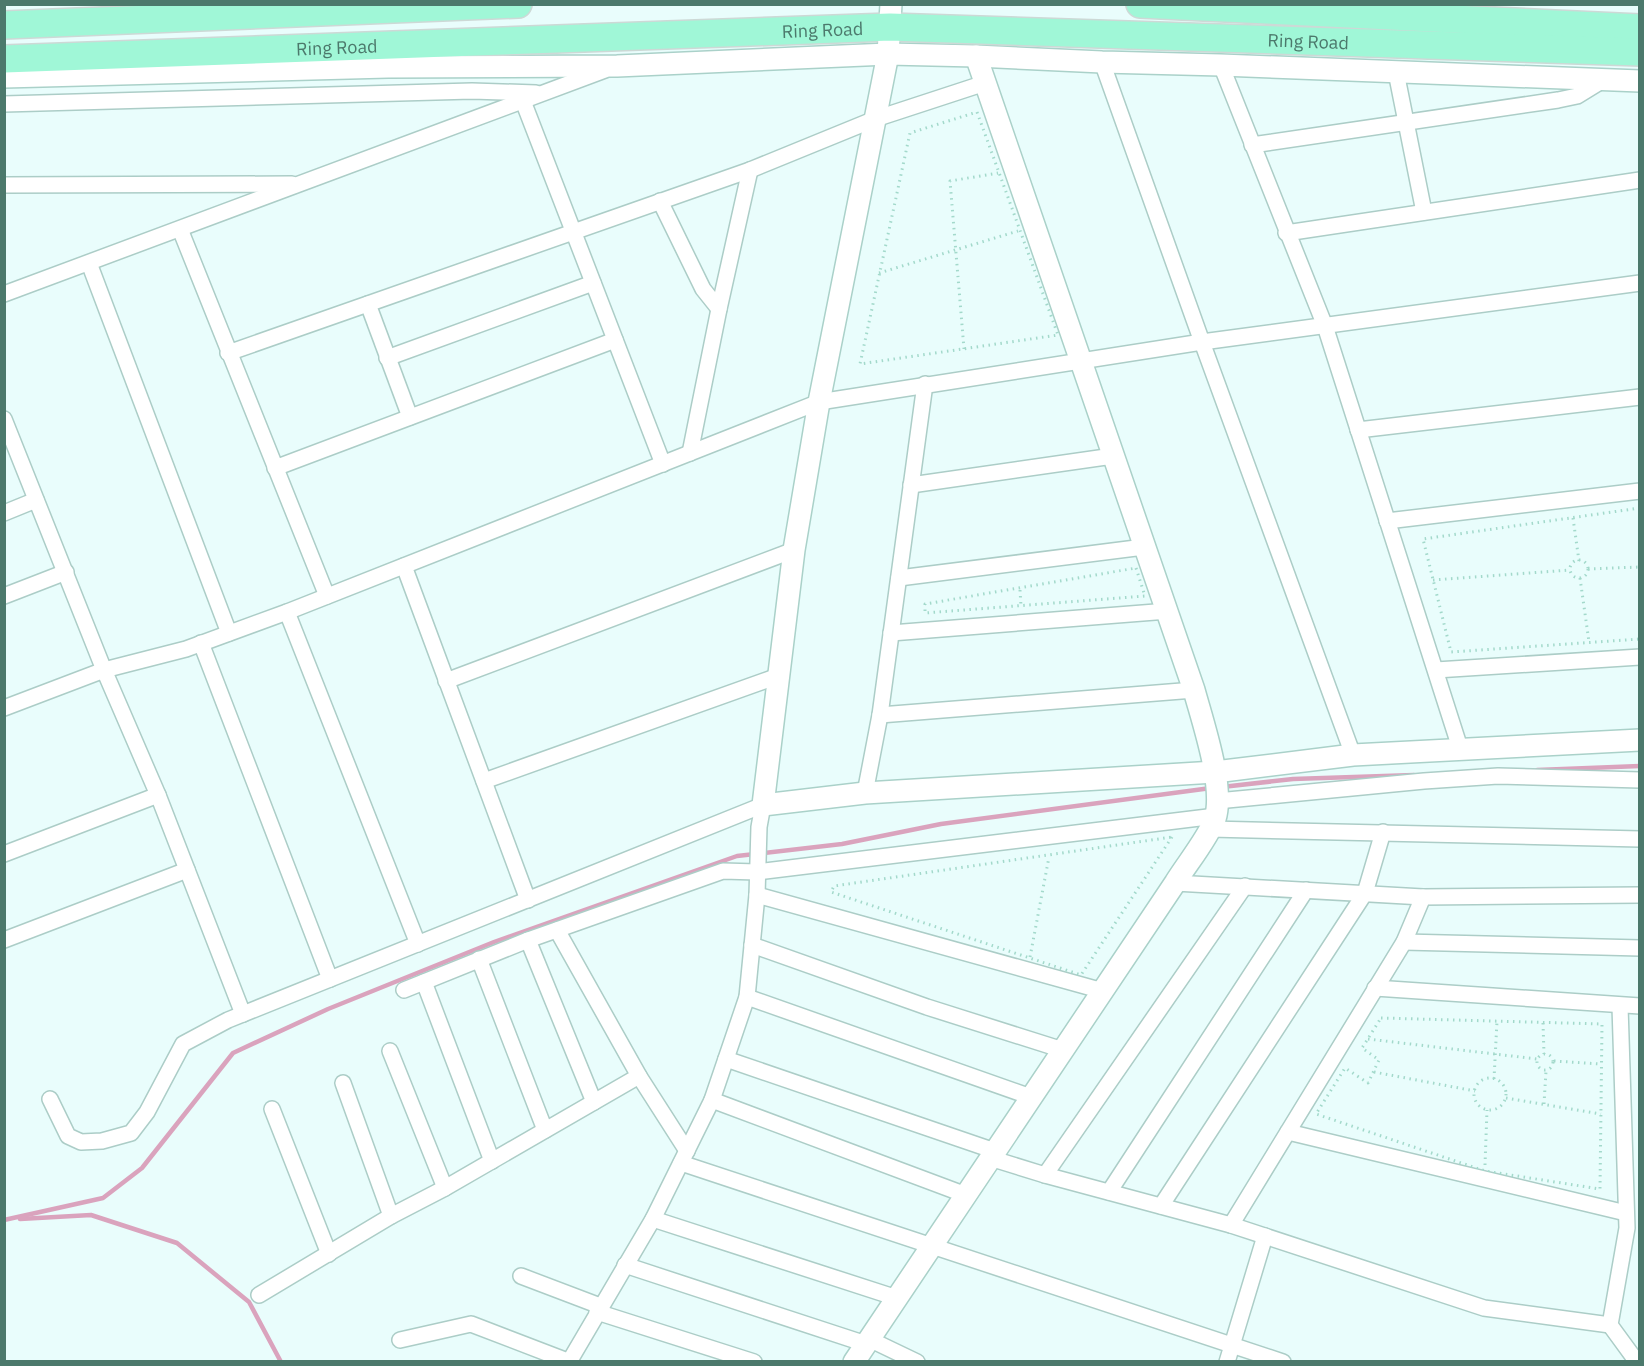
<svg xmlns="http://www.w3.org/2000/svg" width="1644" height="1366" font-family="'IBM Plex Sans',sans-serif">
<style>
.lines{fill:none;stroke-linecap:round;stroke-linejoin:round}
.stream{stroke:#daa3bd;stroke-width:4.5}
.street-casing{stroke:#accdc7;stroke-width:18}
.secondary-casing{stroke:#aad1c9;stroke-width:24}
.highway-casing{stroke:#cdd9d6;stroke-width:30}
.path{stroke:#a3d9cb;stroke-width:3;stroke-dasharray:1.5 4.5;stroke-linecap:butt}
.street{stroke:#fff;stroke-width:15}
.secondary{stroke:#fff;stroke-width:21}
.highway{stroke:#a0f7d7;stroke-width:27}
.labels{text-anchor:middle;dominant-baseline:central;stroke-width:5;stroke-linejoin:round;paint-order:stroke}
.street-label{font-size:18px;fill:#4c796c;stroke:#f0ffff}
</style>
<rect width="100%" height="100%" fill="#e9fdfc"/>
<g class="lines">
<!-- stream -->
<g class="stream">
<path d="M1537 770 1640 766"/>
<path d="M1222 787 1293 779 1414 775"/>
<path d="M20 1219 91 1215 177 1243 249 1302 281 1362"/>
<path d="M4 1220 103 1198 142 1168 233 1053 328 1009 494 942 737 856 842 844 941 824 1211 788"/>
</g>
<defs>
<g id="street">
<path d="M1102 62 1202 342 1353 755"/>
<path d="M1221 65 1325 326 1460 748"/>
<path d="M1396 72 1424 212"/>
<path d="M523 101 663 464"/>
<path d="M4 104 472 91 536 93"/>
<path d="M1252 145 1558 100 1577 96 1603 80"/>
<path d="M4 185 292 184"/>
<path d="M660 201 703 289 719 309"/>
<path d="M180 229 327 596"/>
<path d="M1286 233 1640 180"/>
<path d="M89 263 229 633"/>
<path d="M4 294 605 70"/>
<path d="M368 304 410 417"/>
<path d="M228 353 750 170 875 119 985 83"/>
<path d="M387 358 593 283"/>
<path d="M4 419 104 670 158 795 243 1014"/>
<path d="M1358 430 1640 397"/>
<path d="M690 453 719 309 750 170"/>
<path d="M275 468 615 340"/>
<path d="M911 485 1113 456"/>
<path d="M4 513 36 500"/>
<path d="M1387 521 1640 491"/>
<path d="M404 566 528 900"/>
<path d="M899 578 1144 547"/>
<path d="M4 596 66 572"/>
<path d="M287 612 418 944"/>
<path d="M891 633 1168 611"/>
<path d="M201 643 330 979"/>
<path d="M1436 670 1640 657"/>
<path d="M446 681 794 550"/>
<path d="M4 708 104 670 186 649 287 612 819 402 1202 342 1640 283"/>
<path d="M880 715 1194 690"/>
<path d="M484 781 778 676"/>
<path d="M865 793 880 715 925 384"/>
<path d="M1217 801 1424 781 1498 776 1640 780"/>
<path d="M1210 829 1640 839"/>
<path d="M4 854 158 795"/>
<path d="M1175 883 1423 897 1640 895"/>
<path d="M757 895 1103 991"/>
<path d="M557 930 639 1076 687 1151"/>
<path d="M4 940 187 870"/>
<path d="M528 940 594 1102"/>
<path d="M1404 942 1640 948"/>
<path d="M752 945 927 1007 1063 1050"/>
<path d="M479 959 545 1130"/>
<path d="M424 982 492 1161"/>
<path d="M1375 988 1640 1006"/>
<path d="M404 990 528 940 723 871 757 872 1216 816"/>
<path d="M747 997 1031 1097"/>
<path d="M1620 1006 1627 1228 1610 1325 1637 1362"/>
<path d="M390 1051 445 1188"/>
<path d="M726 1059 995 1151"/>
<path d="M343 1083 391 1216"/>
<path d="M50 1099 68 1136 81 1142 102 1141 131 1133 147 1112 183 1044 228 1020 763 805"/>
<path d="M712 1100 966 1195"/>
<path d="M272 1109 329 1254"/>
<path d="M1288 1132 1626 1213"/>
<path d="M990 1158 1045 1175 1231 1225 1484 1308 1610 1325"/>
<path d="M681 1163 1283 1362"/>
<path d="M1045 1175 1245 886"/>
<path d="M1109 1192 1306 890"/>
<path d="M1161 1206 1365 893 1383 832"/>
<path d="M653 1219 897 1298"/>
<path d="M1231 1225 1404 942 1423 897"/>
<path d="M625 1265 866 1344"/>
<path d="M521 1276 600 1306"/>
<path d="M259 1295 391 1216 445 1188 639 1076"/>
<path d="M597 1312 754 1362"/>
<path d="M869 1339 917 1362"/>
<path d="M400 1340 471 1324 570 1362"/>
<path d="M569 1362 653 1219 712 1100 747 997 757 895 759 827 763 805"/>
<path d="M1227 1362 1265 1236"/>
</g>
<g id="secondary">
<path d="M891 4 888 54 819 402 794 550 763 805 865 793 1215 772 1353 755 1640 740"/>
<path d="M4 77 388 67 617 66 888 54 976 56 1102 62 1221 65 1640 81"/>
<path d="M854 1362 1175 883C1186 865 1208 838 1215 819 1225 787 1203 723 1194 690L976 56"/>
</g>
<g id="highway">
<path d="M1140 4 1640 28"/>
<path d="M4 25 518 4"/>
<path id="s1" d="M4 59 890 27 1640 52"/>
</g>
</defs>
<!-- street casing -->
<use href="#street" class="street-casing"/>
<!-- secondary casing -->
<use href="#secondary" class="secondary-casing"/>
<!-- highway casing -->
<use href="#highway" class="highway-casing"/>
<!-- path -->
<g class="path">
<path d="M977 112 1058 335 860 364 910 133Z"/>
<path d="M879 273 1018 231"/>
<path d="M964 349 950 181 998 173"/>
<path d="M1640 508 1423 539 1451 652 1640 639"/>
<path d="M1573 518 1579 561"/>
<circle cx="1579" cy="569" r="9"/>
<path d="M1136 568 1145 596 925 613V604Z"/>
<path d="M1588 569 1640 567"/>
<path d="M1580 578 1589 642"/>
<path d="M1433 580 1570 570"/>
<path d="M1020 590 1021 606"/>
<path d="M1172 837 1081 975 831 892 834 886Z"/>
<path d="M1030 957 1049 857"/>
<path d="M1381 1018 1602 1024 1600 1189 1485 1171 1316 1114 1345 1068 1368 1083 1379 1060 1362 1048Z"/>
<path d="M1543 1023 1544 1054"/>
<path d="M1368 1039 1537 1059"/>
<circle cx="1545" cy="1062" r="8"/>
<path d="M1554 1061 1601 1064"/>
<path d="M1374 1072 1475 1091"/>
<circle cx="1490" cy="1094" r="16"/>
<path d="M1494 1079 1497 1021"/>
<path d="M1506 1098 1601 1114"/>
<path d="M1544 1104 1546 1071"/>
<path d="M1485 1165 1487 1110"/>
</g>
<!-- street -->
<use href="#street" class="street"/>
<!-- secondary -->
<use href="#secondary" class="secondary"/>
<!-- highway -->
<use href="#highway" class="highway"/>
</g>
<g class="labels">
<!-- street labels -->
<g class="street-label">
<text stroke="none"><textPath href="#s1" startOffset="819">Ring Road</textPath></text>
<text stroke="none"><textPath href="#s1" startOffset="1305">Ring Road</textPath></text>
<text stroke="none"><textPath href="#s1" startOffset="333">Ring Road</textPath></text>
</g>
</g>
<!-- border -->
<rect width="1644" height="1366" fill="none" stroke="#4c796c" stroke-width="12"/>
</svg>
